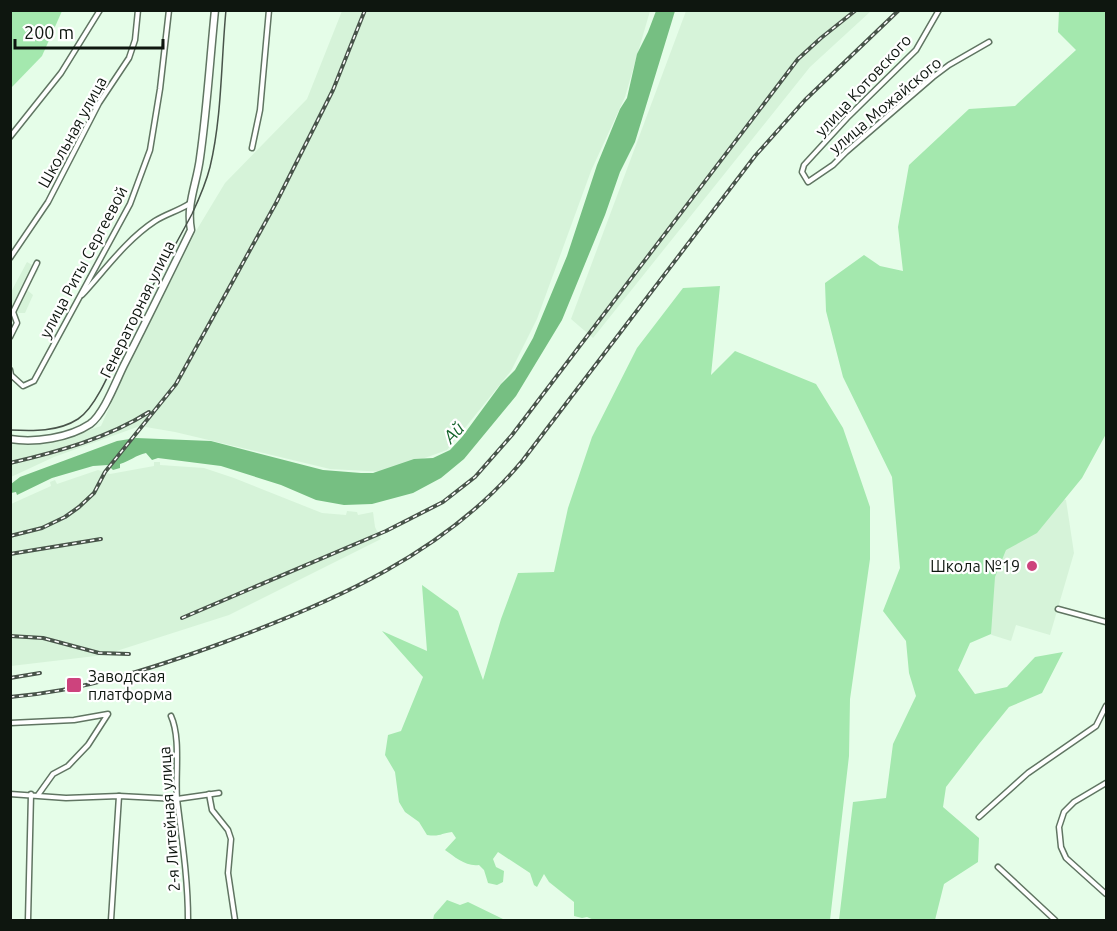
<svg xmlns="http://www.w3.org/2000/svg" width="1117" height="931" font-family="Ubuntu,sans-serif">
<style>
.built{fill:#d6f3d9}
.green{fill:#a4e8ae}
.water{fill:#76bf82}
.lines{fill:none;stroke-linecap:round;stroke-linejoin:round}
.street-casing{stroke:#607562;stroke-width:7}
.secondary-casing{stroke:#607562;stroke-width:9}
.street{stroke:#fff;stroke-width:4}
.secondary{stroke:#fff;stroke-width:6}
.tram{stroke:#48544a;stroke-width:1.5}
.rail-casing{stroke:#48544a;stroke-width:4}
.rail{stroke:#fff;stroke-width:1.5;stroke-dasharray:4.5;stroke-linecap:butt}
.poi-dot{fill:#cd437d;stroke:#fff;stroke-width:2}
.labels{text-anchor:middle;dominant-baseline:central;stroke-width:4.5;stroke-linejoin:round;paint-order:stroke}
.street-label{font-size:16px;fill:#0e160f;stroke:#fff}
.poi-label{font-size:16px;fill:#0e160f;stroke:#fff;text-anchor:end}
.water-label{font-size:18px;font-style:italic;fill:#15642b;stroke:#fff}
</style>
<rect width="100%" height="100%" fill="#e5fde8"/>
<!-- built -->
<g class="built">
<path d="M342 11H650L625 97 591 171 537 319 511 371 447 450 386 472 330 469 175 432 140 426 54 457 11 477V444L65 438 101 426 128 366 196 231 225 183 307 99Z"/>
<path d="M686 11H871L810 67 593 338 571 319Z"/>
<path d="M27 262 39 269 27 290 33 295 25 313H11V292Z"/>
<path d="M154 462H160V465L204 468 234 478 322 513 346 515 347 511 357 512 358 515 373 512 375 527 381 539 229 615 104 655 11 666V504L51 486 50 482 55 480 57 484 98 470 110 474 154 466Z"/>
<path d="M1052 495 1066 500 1074 553 1050 635 1016 625 1011 641 992 635 980 628 1005 534Z"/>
</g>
<!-- green -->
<g class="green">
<path d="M11 10 62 11 42 56 11 88Z"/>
<path d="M1059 11H1106V434L1082 478 1037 533 1006 550 995 577 991 634 970 643 958 670 975 694 1007 687 1035 657 1063 652 1042 693 1009 707 979 744 946 787 943 807 979 838 978 862 944 884 935 920H839L853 802 886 798 893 744 916 696 909 673 906 641 883 611 900 568 892 477 843 377 826 311 825 283 864 255 880 266 903 271 898 227 909 165 969 109 1015 106 1076 50 1058 32Z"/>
<path d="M720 286 711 375 735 351 816 384 843 428 870 507V559L850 699 849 756 830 920H594L587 917 582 918 574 916V902L549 882 544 874 537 887 534 885 530 873 498 852 493 859 496 867 504 871 503 882 497 885 488 883 484 870 479 865C466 867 455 857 445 850L456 838 452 832C441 833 441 837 427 835L419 822 405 812 399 802 395 772 385 755 388 735 401 731 423 677 382 631 427 651 422 585 458 611 483 680 501 619 518 573 554 572 568 508 592 437 637 348 683 288Z"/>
<path d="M447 900 460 905 468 902 505 920H433L434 915Z"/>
</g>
<!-- water -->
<path class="water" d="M656 11H675L635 142 620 172 605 215 562 320 516 396 464 459 441 478 413 493 372 504 344 505 316 500 281 485 221 466 158 458 152 460 146 453C136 455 130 461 120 464V468L113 470 108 465 93 466 52 478 17 495 16 492 11 493V484L20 477 117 441 136 438 211 441 323 470 361 473H373L414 459 433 458 450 450 462 437 501 384 515 370 533 338 567 256 597 165 620 109 627 98 637 54 648 32Z"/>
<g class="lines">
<defs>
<g id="street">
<path d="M939 10 916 50 849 116 804 165 802 172 808 182 833 165 846 152 933 77 949 65 989 42"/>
<path d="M10 137 61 73 100 10"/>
<path d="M252 148 260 110 269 10"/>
<path d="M10 258 48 202 99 103 129 58 135 40 138 10"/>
<path d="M82 295C105 270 126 240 155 221 166 214 178 211 189 204"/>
<path d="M10 337 17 323 13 312 37 263"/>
<path d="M10 370 11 375 23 386 34 381 130 204 150 150 160 89 169 10"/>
<path d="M1058 609 1106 622"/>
<path d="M171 716C181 738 175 774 177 799 182 840 188 879 188 920"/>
<path d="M10 723 74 720 108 714 88 745 68 766 53 774 38 795"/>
<path d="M1106 783 1074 802 1064 812 1059 827 1061 847 1066 858 1106 894"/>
<path d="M10 794 66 798 119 796 177 799 219 793"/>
<path d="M209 794 212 810 228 830 231 839 228 873 235 920"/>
<path d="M979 817 1028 773 1096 726 1106 706"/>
<path d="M998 867 1055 920"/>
<path d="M28 920 31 794"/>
<path d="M111 920 119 796"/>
</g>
<path id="secondary" d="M10 439C35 443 69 438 90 424 104 414 116 381 124 365 147 320 169 275 191 230 186 204 197 183 200 158 207 109 210 59 215 10"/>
</defs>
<!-- street casing -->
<use href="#street" class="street-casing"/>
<!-- secondary casing -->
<use href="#secondary" class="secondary-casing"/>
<!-- street -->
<use href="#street" class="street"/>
<!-- secondary -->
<use href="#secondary" class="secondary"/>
<!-- tram -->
<path class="tram" d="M10 430C33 431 58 432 78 419 98 406 115 359 126 336 147 295 170 255 192 214 199 199 206 183 210 167 222 117 221 62 226 10"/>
<defs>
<g id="rail">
<path d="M10 463C57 452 108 438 149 412"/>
<path d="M10 536 42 528 65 517 79 507 94 493 105 472 176 384 276 203 333 90 365 10"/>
<path d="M10 554 101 539"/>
<path d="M182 618 386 531 443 502 475 477 512 435 798 59 821 38 856 10"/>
<path d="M10 636 43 638 99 653 129 654"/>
<path d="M10 678 40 673"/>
<path d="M10 697C83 691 154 668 222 643 333 602 446 553 523 460L755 156 805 100 899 10"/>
</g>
</defs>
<!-- rail casing -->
<use href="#rail" class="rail-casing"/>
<!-- rail -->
<use href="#rail" class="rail"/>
</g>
<!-- markers -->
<g class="poi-dot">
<circle cx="1032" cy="566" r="6"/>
<rect x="66" y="677" width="16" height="16" rx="3"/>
</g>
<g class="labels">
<!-- street labels -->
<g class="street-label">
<text transform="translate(863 85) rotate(-47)">улица Котовского</text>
<text transform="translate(885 105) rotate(-40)">улица Можайского</text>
<text transform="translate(72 132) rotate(-61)">Школьная улица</text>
<text transform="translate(83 262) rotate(-62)">улица Риты Сергеевой</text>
<text transform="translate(137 309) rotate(-64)">Генераторная улица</text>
<text transform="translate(169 819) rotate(-94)">2-я Литейная улица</text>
</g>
<!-- poi labels -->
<g class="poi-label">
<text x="1020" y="566">Школа №19</text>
<text x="88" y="676" text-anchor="start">Заводская<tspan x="88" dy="18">платформа</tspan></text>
</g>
<!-- water labels -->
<g class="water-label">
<text transform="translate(453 432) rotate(-47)">Ай</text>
</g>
</g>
<!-- border -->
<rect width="1117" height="931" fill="none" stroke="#0e160f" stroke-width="24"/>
<!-- scale -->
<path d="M15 39v9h148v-9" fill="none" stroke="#0e160f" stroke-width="3"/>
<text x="24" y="39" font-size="18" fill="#0e160f" stroke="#ffffff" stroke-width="4.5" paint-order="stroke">200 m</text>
</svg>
